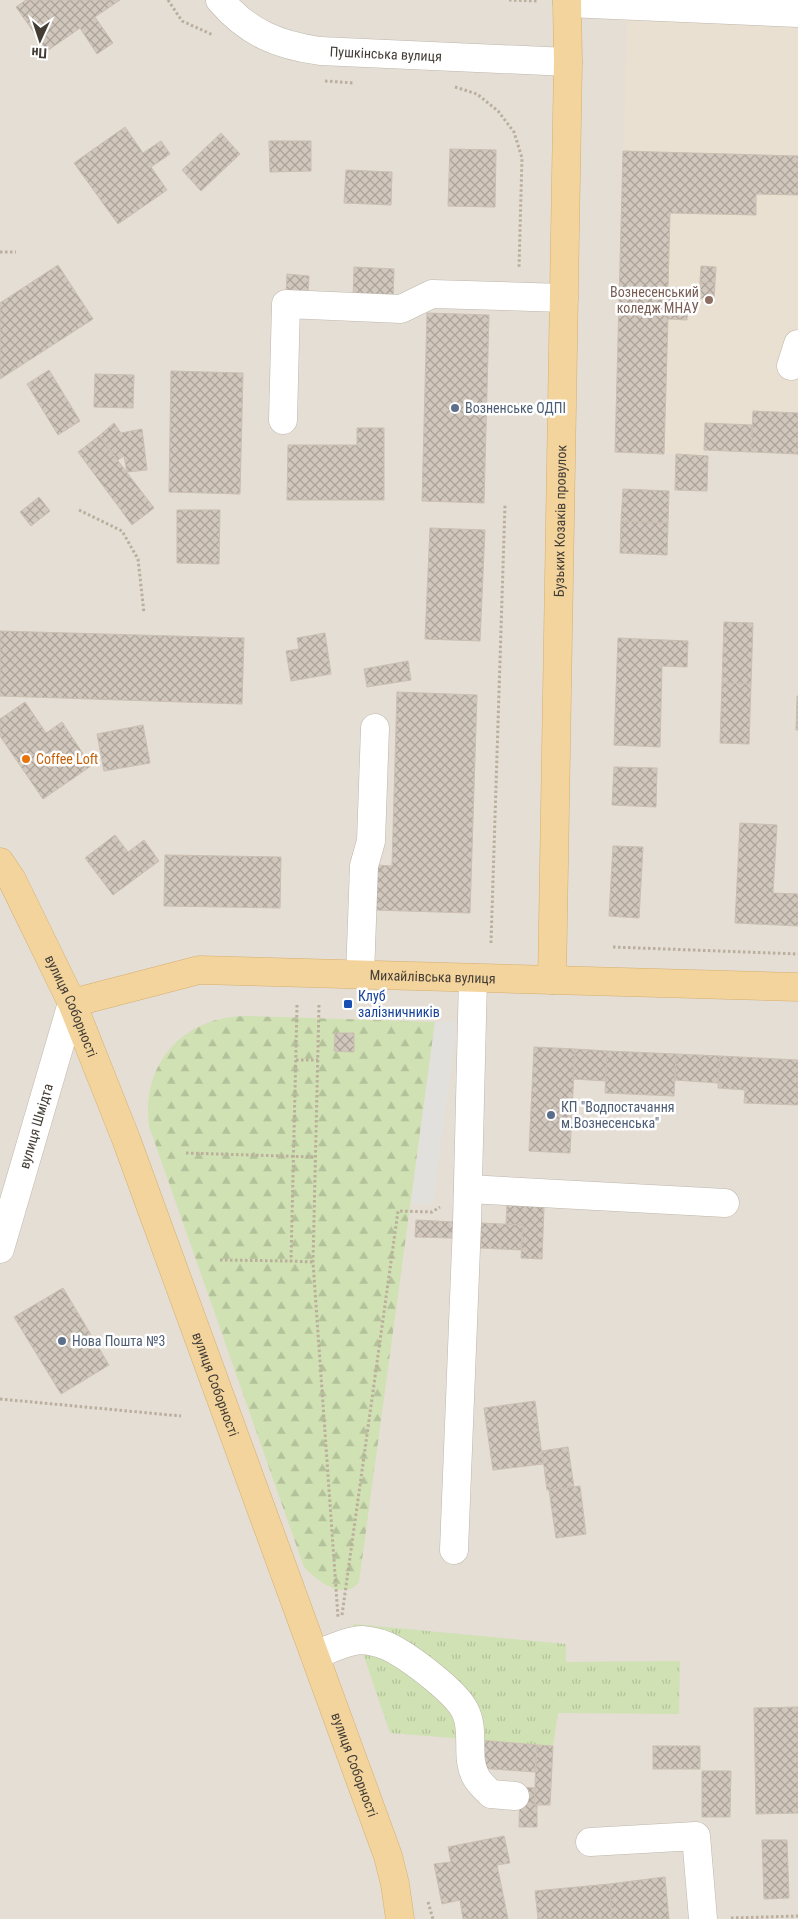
<svg xmlns="http://www.w3.org/2000/svg" width="798" height="1919" font-family="'Roboto Condensed',sans-serif">
<style>
.residential{fill:#e4ded4}
.education{fill:#e9e0d1}
.grass{fill:url(#grass-tufts)}
.forest{fill:url(#forest-firs)}
.parking{fill:#e2e0dd}
.building{fill:url(#building-cross-hatch);stroke:#cbbfb1}
.lines{fill:none;stroke-linecap:round;stroke-linejoin:round}
.minor-casing{stroke:#beb6ac;stroke-width:29}
.major-casing{stroke:#d6af6f;stroke-width:29}
.path{stroke:#bbae9c;stroke-width:3;stroke-dasharray:2.5 2.5;stroke-linecap:butt}
.minor{stroke:#fff;stroke-width:28}
.major{stroke:#f3d49d;stroke-width:28}
.education-dot{fill:#8d6e63;stroke:#fff;stroke-width:2}
.service-dot{fill:#5c6f8a;stroke:#fff;stroke-width:2}
.food-dot{fill:#e8710a;stroke:#fff;stroke-width:2}
.transit-dot{fill:#1a4fb4;stroke:#fff;stroke-width:2}
.labels{text-anchor:middle;dominant-baseline:central;stroke-width:5;stroke-linejoin:round;paint-order:stroke}
.street-label{font-size:14px;fill:#433d36;stroke:#fff}
.education-label{font-size:14px;fill:#785e54;stroke:#fff;text-anchor:end}
.service-label{font-size:14px;fill:#4e5e75;stroke:#fff;text-anchor:start}
.food-label{font-size:14px;fill:#c56008;stroke:#fff;text-anchor:start}
.transit-label{font-size:14px;fill:#164399;stroke:#fff;text-anchor:start}
</style>
<defs>
<pattern id="grass-tufts" width="24" height="20" patternUnits="userSpaceOnUse" patternTransform="scale(1.25)"><rect width="24" height="20" fill="#d0e1b3"/><path d="M3 7l-1-3M5 7V3M7 7l1-3M15 17l-1-3M17 17v-4M19 17l1-3" fill="none" stroke="#b4c29b"/></pattern>
<pattern id="forest-firs" width="22" height="20" patternUnits="userSpaceOnUse" patternTransform="scale(1.25)"><rect width="22" height="20" fill="#d0e1b3"/><path d="M5 1l3.5 6h-7zM16 11l3.5 6h-7z" fill="#b4c29b"/></pattern>
<pattern id="building-cross-hatch" width="8" height="8" patternUnits="userSpaceOnUse" patternTransform="scale(1.25)"><rect width="8" height="8" fill="#d1c7bd"/><path d="M0 0l8 8M0 8l8-8" fill="none" stroke="#aba39a"/></pattern>
</defs>
<rect width="100%" height="100%" fill="#f1ede6"/>
<!-- residential -->
<rect class="residential" x="0" y="0" width="798" height="1919"/>
<!-- education -->
<path class="education" d="M627 17 798 22V454L704 450 703 455 615 452Z"/>
<!-- grass -->
<path class="grass" d="M353 1624 566 1644V1662L680 1661 679 1714 558 1713 553 1746 390 1733Z"/>
<!-- forest -->
<path class="forest" d="M246 1016 435 1022 359 1582C344 1602 316 1580 304 1567L149 1126C141 1063 183 1017 246 1016Z"/>
<!-- parking -->
<path class="parking" d="M435 1022H457L433 1204 411 1203Z"/>
<!-- building -->
<g class="building">
<path d="M26 0H120L95 17 113 43 97 54 80 28 47 51 16 7Z"/>
<path d="M125 127 143 153 161 141 170 154 151 167 167 190 118 224 74 163Z"/>
<path d="M221 133 240 154 201 191 182 170Z"/>
<path d="M269 141H311V171L270 172Z"/>
<path d="M450 149 496 150 495 207 448 206Z"/>
<path d="M623 151 798 156V195L756 194V215L670 213 668 290 688 291 687 320 668 319 664 454 615 452Z"/>
<path d="M346 170 392 172 391 205 344 203Z"/>
<path d="M58 265 93 319 0 379V303Z"/>
<path d="M701 266 716 267 715 283 700 282Z"/>
<path d="M354 267 394 269 393 301 353 299Z"/>
<path d="M287 274 309 276 308 295 286 294Z"/>
<path d="M700 282 715 283 714 299 699 298Z"/>
<path d="M427 313 489 315 484 503 422 501Z"/>
<path d="M49 370 80 421 58 435 27 384Z"/>
<path d="M171 371 243 373 240 494 169 492Z"/>
<path d="M95 374 134 375 133 408 94 407Z"/>
<path d="M753 411 798 413V454L751 452Z"/>
<path d="M114 423 121 433 142 429 147 470 127 472 124 456 118 460 99 436Z"/>
<path d="M705 423 752 425 751 452 704 450Z"/>
<path d="M357 428H384V500H287L288 445H357Z"/>
<path d="M99 436 154 508 132 525 78 452Z"/>
<path d="M676 454 708 456 707 491 675 490Z"/>
<path d="M623 489 669 491 668 523 621 521Z"/>
<path d="M39 497 50 511 31 526 20 512Z"/>
<path d="M177 510H220L219 564 177 563Z"/>
<path d="M621 521 668 523 667 555 620 553Z"/>
<path d="M430 528 485 530 480 641 425 639Z"/>
<path d="M724 622 753 623 751 684 722 683Z"/>
<path d="M0 631 244 638 242 704 0 696Z"/>
<path d="M325 633 331 674 291 681 286 651 299 649 297 638Z"/>
<path d="M618 638 688 641 687 667 662 666 660 747 614 745Z"/>
<path d="M408 661 411 680 367 687 364 669Z"/>
<path d="M722 683 751 684 749 744 720 743Z"/>
<path d="M397 692 477 695 470 913 374 910 375 865 392 866Z"/>
<path d="M797 696H798V730H796Z"/>
<path d="M25 702 46 733 62 722 91 766 43 799 0 736V719Z"/>
<path d="M143 725 150 763 104 771 97 734Z"/>
<path d="M614 767 657 768 656 807 612 805Z"/>
<path d="M740 823 777 825 773 893 798 894V926L735 923Z"/>
<path d="M115 835 128 852 144 840 159 861 113 895 85 858Z"/>
<path d="M613 846 643 847 639 918 609 916Z"/>
<path d="M165 855 281 857 280 908 164 906Z"/>
<path d="M335 1033H354V1052L334 1051Z"/>
<path d="M534 1047 575 1049 570 1153 529 1151Z"/>
<path d="M575 1049 607 1051 606 1081 573 1079Z"/>
<path d="M607 1051 676 1054 674 1096 605 1093Z"/>
<path d="M676 1054 720 1056 718 1083 675 1080Z"/>
<path d="M720 1056 798 1060V1105L744 1103 745 1090 718 1088Z"/>
<path d="M507 1205 544 1207 542 1259 521 1258 523 1225 506 1224Z"/>
<path d="M416 1220 454 1222 453 1238 415 1237Z"/>
<path d="M481 1223 523 1225 521 1250 480 1248Z"/>
<path d="M63 1288 109 1365 61 1394 14 1317Z"/>
<path d="M535 1401 543 1464 493 1470 484 1408Z"/>
<path d="M568 1447 574 1487 547 1490 542 1451Z"/>
<path d="M580 1486 586 1534 556 1538 549 1490Z"/>
<path d="M798 1707V1813L756 1814 754 1708Z"/>
<path d="M479 1740 537 1745 535 1772 478 1768Z"/>
<path d="M537 1745 553 1746 550 1805H534Z"/>
<rect x="653" y="1746" width="47" height="23"/>
<path d="M702 1771H731L730 1817H702Z"/>
<path d="M520 1787 535 1788 534 1805H537V1827H519Z"/>
<path d="M504 1836 510 1863 497 1865 508 1919H463L460 1900 442 1904 434 1864 451 1862 448 1847Z"/>
<path d="M762 1840H787L789 1898 764 1899Z"/>
<path d="M665 1877 669 1919H612L609 1884Z"/>
<path d="M609 1884 612 1919H538L535 1891Z"/>
</g>
<g class="lines">
<defs>
<g id="minor">
<path id="s1" d="M220 0C248 33 278 45 320 51L568 62"/>
<path d="M567 3 798 13"/>
<path d="M791 366 798 344"/>
<path d="M283 420 286 304 401 309 432 294 564 298"/>
<path d="M360 975 364 866 371 841 375 728"/>
<path d="M468 1189 725 1203"/>
<path id="s2" d="M0 1249 72 1003"/>
<path d="M454 1550 467 1223 473 978"/>
<path d="M315 1655C328 1650 349 1640 362 1640 374 1641 385 1644 395 1650 414 1661 459 1694 466 1713 475 1733 465 1758 476 1777 479 1783 486 1789 491 1794L515 1796"/>
<path d="M590 1842 696 1836 703 1919"/>
</g>
<g id="major">
<path id="s3" d="M0 862 12 880 72 1003 126 1139 388 1856 395 1884 400 1919"/>
<path id="s4" d="M552 980 568 62 567 0"/>
<path id="s5" d="M72 1003 199 970 798 987"/>
</g>
</defs>
<!-- minor casing -->
<use href="#minor" class="minor-casing"/>
<!-- major casing -->
<use href="#major" class="major-casing"/>
<!-- path -->
<g class="path">
<path d="M168 0 182 21 213 35"/>
<path d="M509 0 539 1"/>
<path d="M325 81 354 83"/>
<path d="M455 87 477 94 498 111 514 132 522 158 519 268"/>
<path d="M0 252H16"/>
<path d="M79 510 122 531 138 559 144 613"/>
<path d="M491 943 505 504"/>
<path d="M613 947 798 954"/>
<path d="M297 1005 291 1261 313 1262"/>
<path d="M319 1005 313 1262 338 1617"/>
<path d="M296 1060H318"/>
<path d="M186 1153 315 1157"/>
<path d="M220 1260 291 1261"/>
<path d="M0 1399 181 1416"/>
<path d="M342 1615 398 1211 432 1212 440 1207"/>
<path d="M428 1902 433 1919"/>
<path d="M731 1918 798 1916"/>
</g>
<!-- minor -->
<use href="#minor" class="minor"/>
<!-- major -->
<use href="#major" class="major"/>
</g>
<!-- markers -->
<circle class="education-dot" cx="709" cy="300" r="5"/>
<g class="service-dot">
<circle cx="455" cy="408" r="5"/>
<circle cx="551" cy="1115" r="5"/>
<circle cx="62" cy="1341" r="5"/>
</g>
<circle class="food-dot" cx="26" cy="759" r="5"/>
<rect class="transit-dot" x="343" y="999" width="10" height="10" rx="2.5"/>
<g class="labels">
<!-- street labels -->
<g class="street-label">
<text stroke="none"><textPath href="#s1" startOffset="181">Пушкінська вулиця</textPath></text>
<text stroke="none"><textPath href="#s4" startOffset="459">Бузьких Козаків провулок</textPath></text>
<text stroke="none"><textPath href="#s5" startOffset="365">Михайлівська вулиця</textPath></text>
<text stroke="none"><textPath href="#s3" startOffset="161">вулиця Соборності</textPath></text>
<text stroke="none"><textPath href="#s2" startOffset="128">вулиця Шмідта</textPath></text>
<text stroke="none"><textPath href="#s3" startOffset="566">вулиця Соборності</textPath></text>
<text stroke="none"><textPath href="#s3" startOffset="971">вулиця Соборності</textPath></text>
</g>
<!-- education labels -->
<g class="education-label">
<text x="699" y="292">Вознесенський<tspan x="699" dy="16">коледж МНАУ</tspan></text>
</g>
<!-- service labels -->
<g class="service-label">
<text x="465" y="408">Возненське ОДПІ</text>
<text x="561" y="1107">КП "Водпостачання<tspan x="561" dy="16">м.Вознесенська"</tspan></text>
<text x="72" y="1341">Нова Пошта №3</text>
</g>
<!-- food labels -->
<g class="food-label">
<text x="36" y="759">Coffee Loft</text>
</g>
<!-- transit labels -->
<g class="transit-label">
<text x="358" y="996">Клуб<tspan x="358" dy="16">залізничників</tspan></text>
</g>
</g>
<!-- north arrow -->
<g transform="translate(40 40) rotate(183)" stroke="#ffffff" stroke-width="4" paint-order="stroke">
<path d="M0-4L9 19L0 12L-9 19Z" fill="#433d36"/>
<text y="-8" font-size="14" font-weight="bold" text-anchor="middle" fill="#433d36">Пн</text>
</g>
</svg>
